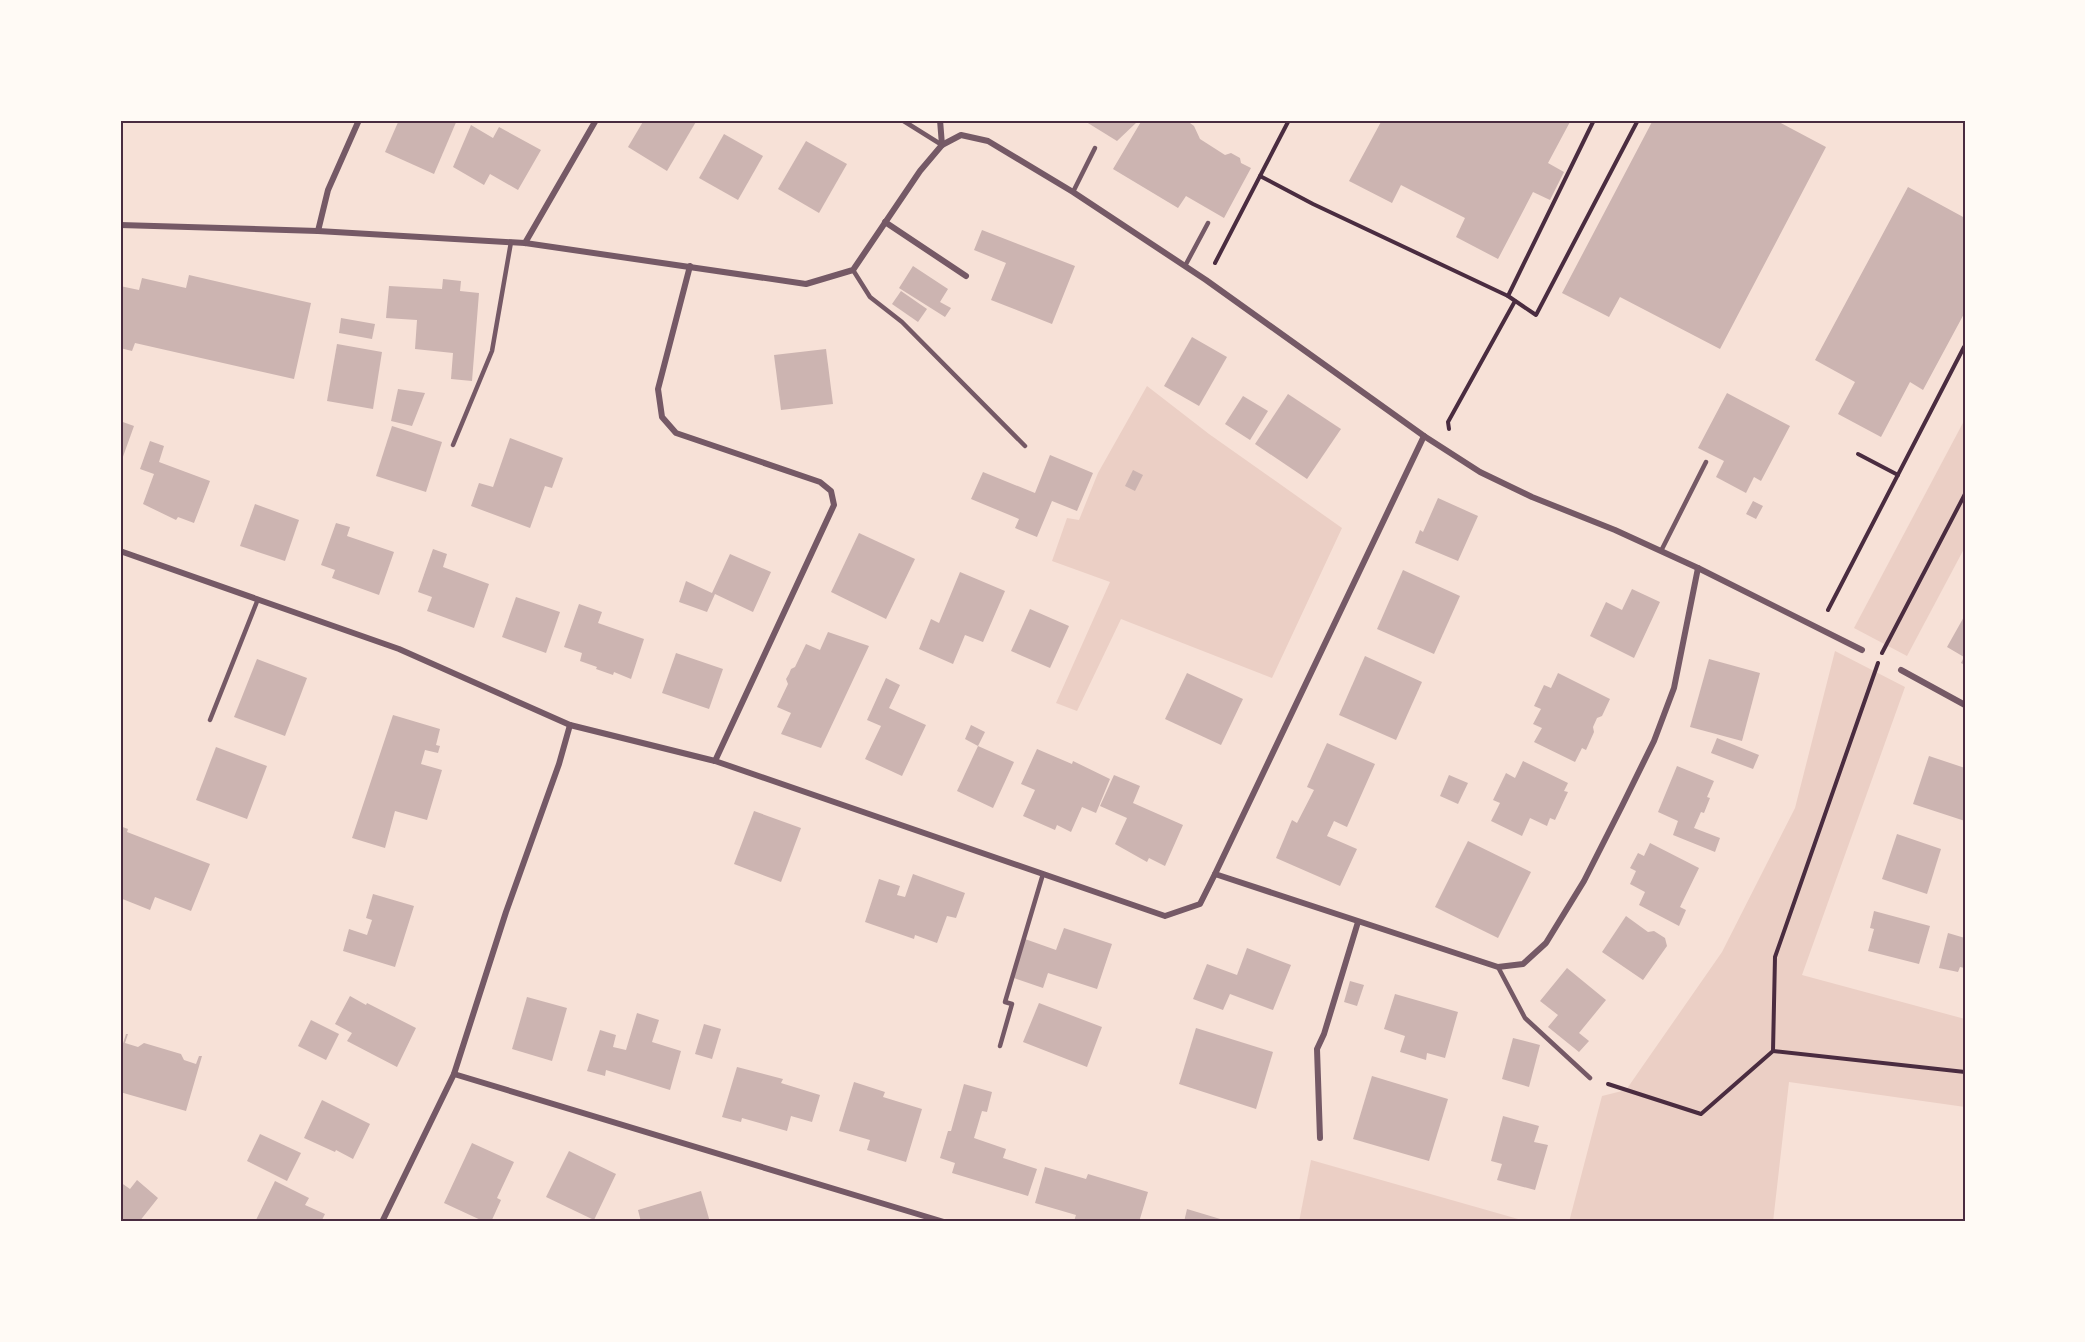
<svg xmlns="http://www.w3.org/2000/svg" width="2085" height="1342" font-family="'Golos Text',sans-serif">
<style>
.green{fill:#ebcfc5}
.building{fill:#ccb4b1}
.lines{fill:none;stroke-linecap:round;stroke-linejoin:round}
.path{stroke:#4a2c40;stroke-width:4}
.service{stroke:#755966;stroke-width:4.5}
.minor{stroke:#755966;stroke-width:6}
.neatline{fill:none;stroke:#4a2c40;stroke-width:2}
</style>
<rect width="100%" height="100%" fill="#f7e1d7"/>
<!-- green -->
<g class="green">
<path d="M1147 386 1209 434 1342 528 1272 678 1121 619 1077 711 1056 703 1110 582 1052 561 1067 518 1079 520 1098 473Z"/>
<path d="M1965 419V547L1907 656 1854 628Z"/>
<path d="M1835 651 1905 687 1802 975 1965 1019V1107L1789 1082 1773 1222H1569L1602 1096 1626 1090 1722 952 1795 808Z"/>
<path d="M1311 1160 1529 1222H1299Z"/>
</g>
<!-- building -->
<g class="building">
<path d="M399 120H457L434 174 385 152Z"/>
<path d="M644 120H697L667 171 628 147Z"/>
<path d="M1083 120H1135L1137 122 1117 141Z"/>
<path d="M1142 120H1186L1194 126 1200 139 1225 155 1231 153 1240 158 1241 163 1251 168 1224 218 1186 196 1178 208 1113 169Z"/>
<path d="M1382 120H1571L1548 163 1564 172 1550 200 1533 192 1498 259 1456 237 1465 218 1401 185 1392 203 1349 181Z"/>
<path d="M1653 120H1775L1826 147 1720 349 1620 297 1609 317 1562 293Z"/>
<path d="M471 125 493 138 499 127 541 150 518 190 490 174 484 185 453 167Z"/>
<path d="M724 134 763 156 738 200 699 178Z"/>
<path d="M806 141 847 164 819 213 778 189Z"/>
<path d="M1908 187 1965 218V312L1923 390 1910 382 1881 437 1838 414 1855 382 1815 360Z"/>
<path d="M982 230 1075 266 1052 324 991 300 1006 263 974 250Z"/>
<path d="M913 266 948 289 940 302 951 308 945 317 899 288Z"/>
<path d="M189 275 311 303 294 379 135 343 132 351 120 348V286L139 290 142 278 186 288Z"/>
<path d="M443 279 461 281 460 291 479 293 472 381 451 379 453 353 415 349 417 320 386 318 389 286 442 289Z"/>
<path d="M901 291 927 309 918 322 892 304Z"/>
<path d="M341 318 375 324 372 339 339 333Z"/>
<path d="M1192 337 1227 357 1199 406 1164 386Z"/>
<path d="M337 344 382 352 373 409 327 401Z"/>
<path d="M826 349 833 404 781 410 774 355Z"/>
<path d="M398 389 425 393 412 426 391 421Z"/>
<path d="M1727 393 1790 426 1761 481 1754 477 1746 493 1716 477 1724 461 1698 448Z"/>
<path d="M1288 394 1341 429 1307 479 1255 444Z"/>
<path d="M1243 396 1268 411 1250 440 1225 424Z"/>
<path d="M120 421 134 426 120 465Z"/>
<path d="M392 426 442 442 426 492 376 476Z"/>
<path d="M510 438 563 458 552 488 545 486 530 528 471 506 479 483 493 487Z"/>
<path d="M150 441 164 446 159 462 210 481 194 523 178 517 176 520 143 504 154 474 140 469Z"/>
<path d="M1050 455 1093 473 1077 511 1052 501 1037 537 1015 528 1019 519 971 499 983 472 1035 493Z"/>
<path d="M1133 470 1143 475 1135 491 1125 486Z"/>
<path d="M1438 498 1478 516 1458 561 1415 543 1420 530 1423 532Z"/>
<path d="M1753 501 1763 506 1756 519 1746 514Z"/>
<path d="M255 504 299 520 285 561 240 546Z"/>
<path d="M336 523 350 527 347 536 394 552 379 595 332 578 335 570 321 565Z"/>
<path d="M859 533 915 559 886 619 831 592Z"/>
<path d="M433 549 447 554 443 567 489 584 474 628 427 611 432 597 418 592Z"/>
<path d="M730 554 771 572 753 612 715 594 707 612 679 602 686 581 712 593Z"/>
<path d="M1403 570 1460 596 1434 654 1377 629Z"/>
<path d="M960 572 1005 591 983 642 965 635 953 664 919 649 931 619 939 623Z"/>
<path d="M1632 589 1660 602 1634 658 1590 636 1606 602 1622 610Z"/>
<path d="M516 597 560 612 546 653 502 637Z"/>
<path d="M579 604 602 612 598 623 644 639 631 679 614 672 613 675 596 669 597 667 580 661 582 653 564 647Z"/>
<path d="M1030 609 1069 626 1050 668 1011 651Z"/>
<path d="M1965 615V665L1961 663 1964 657 1947 647Z"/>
<path d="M828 632 869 646 821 748 781 734 791 713 777 707 788 684 786 679 789 674 791 669 795 667 806 644 820 650Z"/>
<path d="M676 653 723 669 709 709 662 693Z"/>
<path d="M1365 656 1422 682 1396 740 1339 715Z"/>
<path d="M257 659 307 678 285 736 234 717Z"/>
<path d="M1709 659 1760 673 1742 741 1690 727Z"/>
<path d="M1187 673 1243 699 1221 745 1165 719Z"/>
<path d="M1558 673 1610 699 1602 716 1597 718 1593 727 1594 732 1586 750 1582 748 1575 762 1534 742 1542 728 1533 724 1541 709 1534 706 1544 685 1551 688Z"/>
<path d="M886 678 900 685 889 708 926 725 902 776 865 759 881 726 867 720Z"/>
<path d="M393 715 440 729 436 745 440 746 438 753 425 750 421 764 442 770 427 820 395 811 385 848 352 838Z"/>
<path d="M971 725 985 732 978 746 965 739Z"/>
<path d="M1717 738 1759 755 1753 769 1711 753Z"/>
<path d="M1327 743 1375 764 1347 827 1334 821 1327 836 1357 849 1340 886 1276 858 1292 820 1297 823 1314 790 1307 787Z"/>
<path d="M978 746 1014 762 993 808 957 791Z"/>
<path d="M216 747 267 766 247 819 196 800Z"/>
<path d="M1037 749 1072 764 1073 761 1110 779 1096 813 1082 807 1071 832 1057 825 1055 830 1023 816 1035 790 1021 784Z"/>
<path d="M1929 756 1965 768V821L1913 804Z"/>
<path d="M1523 761 1568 783 1564 791 1568 792 1555 820 1550 818 1547 826 1530 818 1522 836 1491 821 1500 803 1493 800 1506 773 1515 778Z"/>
<path d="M1677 766 1714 781 1707 797 1710 798 1704 813 1701 812 1694 828 1720 838 1715 852 1673 835 1678 821 1658 812Z"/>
<path d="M1114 775 1140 786 1133 803 1183 825 1165 866 1149 858 1147 862 1115 844 1127 818 1100 806Z"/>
<path d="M1449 775 1468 783 1458 804 1440 796Z"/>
<path d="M754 811 801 828 781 882 734 864Z"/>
<path d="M120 826 128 829 127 832 210 864 191 911 155 897 150 910 120 898 123 886 120 885Z"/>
<path d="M1897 834 1941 849 1927 894 1882 879Z"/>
<path d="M1468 841 1531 872 1498 938 1435 907Z"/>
<path d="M1650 843 1699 868 1680 907 1686 910 1679 926 1639 905 1645 892 1630 884 1636 871 1630 868 1638 853 1644 856Z"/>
<path d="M913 874 965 893 956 918 947 916 937 943 915 935 914 939 865 922 879 879 900 886 897 895 905 897Z"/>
<path d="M373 894 414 906 395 967 343 951 349 929 367 935 372 920 366 918Z"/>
<path d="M1874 911 1930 926 1919 964 1868 951 1874 929 1870 928Z"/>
<path d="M1626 916 1648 932 1654 931 1665 938 1667 946 1643 980 1602 952Z"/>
<path d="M1064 928 1112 944 1097 989 1048 973 1043 988 1014 978 1025 939 1056 950Z"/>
<path d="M1948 933 1965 938V968L1960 967 1958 972 1939 968Z"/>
<path d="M1247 948 1291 965 1273 1010 1230 994 1223 1010 1193 999 1207 964 1237 975Z"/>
<path d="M1567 968 1606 1000 1579 1033 1589 1041 1579 1052 1548 1027 1558 1015 1540 1001Z"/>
<path d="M1350 981 1364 985 1357 1006 1344 1002Z"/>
<path d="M1395 994 1458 1012 1445 1058 1427 1053 1426 1060 1400 1052 1405 1036 1384 1029Z"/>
<path d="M350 996 366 1005 367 1003 416 1028 397 1067 347 1041 352 1033 335 1024Z"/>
<path d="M527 997 567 1008 552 1061 512 1049Z"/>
<path d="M1039 1003 1102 1027 1087 1067 1023 1042Z"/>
<path d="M637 1013 659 1020 652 1042 681 1051 670 1090 606 1070 605 1076 587 1071 600 1030 616 1035 613 1047 626 1050Z"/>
<path d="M311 1020 339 1034 326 1060 298 1046Z"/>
<path d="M704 1024 721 1029 712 1059 695 1054Z"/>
<path d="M1196 1028 1273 1052 1256 1109 1179 1084Z"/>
<path d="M126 1034H128L125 1043 138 1047 144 1043 181 1054 184 1060 196 1064 199 1056H202L186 1111 120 1092V1053Z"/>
<path d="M1513 1038 1540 1045 1529 1087 1502 1079Z"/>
<path d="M737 1067 783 1079 781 1083 820 1095 812 1122 791 1116 787 1131 742 1118 741 1122 722 1117Z"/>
<path d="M1372 1076 1448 1099 1429 1161 1353 1139Z"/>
<path d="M854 1082 885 1092 883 1097 922 1109 906 1162 867 1150 870 1140 839 1131Z"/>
<path d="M964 1084 992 1092 987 1112 982 1111 974 1138 1006 1149 1003 1158 1037 1169 1028 1196 952 1173 955 1163 940 1158 948 1131H951Z"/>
<path d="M322 1100 370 1124 353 1159 336 1150 335 1152 304 1138Z"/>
<path d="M1503 1116 1539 1126 1534 1142 1548 1145 1535 1190 1497 1180 1502 1164 1491 1161Z"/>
<path d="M260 1134 301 1153 287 1181 247 1161Z"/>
<path d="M472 1143 514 1162 497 1198 501 1200 491 1222 486 1220 485 1222 444 1203Z"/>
<path d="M569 1151 616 1174 594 1220 546 1197Z"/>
<path d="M1045 1167 1086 1179 1088 1174 1148 1192 1139 1222H1076L1074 1221 1076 1215 1035 1203Z"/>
<path d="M137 1180 158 1198 139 1222H120V1182L130 1189Z"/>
<path d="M275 1181 309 1198 305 1205 325 1214 321 1222 256 1220Z"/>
<path d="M701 1191 710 1222H641L638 1210Z"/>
<path d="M1187 1209 1227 1221V1222H1184Z"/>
</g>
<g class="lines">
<!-- path -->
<g class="path">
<path d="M1260 176 1313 204 1508 296 1594 120"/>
<path d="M1215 263 1289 120"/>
<path d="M1508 296 1536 315 1638 120"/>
<path d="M1449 429 1448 422 1515 301"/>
<path d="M1858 454 1898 475"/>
<path d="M1828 610 1964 347"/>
<path d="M1882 653 1965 494"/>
<path d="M1878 663 1775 957 1773 1051 1965 1072"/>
<path d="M1608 1084 1701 1114 1773 1051"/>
</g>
<!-- service -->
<g class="service">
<path d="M902 120 942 145"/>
<path d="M1073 192 1095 148"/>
<path d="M1185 266 1208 223"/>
<path d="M853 270 870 297 902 322 1025 446"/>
<path d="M453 445 492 351 511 242"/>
<path d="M1661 551 1706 462"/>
<path d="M210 720 258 599"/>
<path d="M1498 967 1525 1018 1590 1078"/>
<path d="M1000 1046 1012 1004 1005 1002 1043 874"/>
</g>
<!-- minor -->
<g class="minor">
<path d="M940 120 942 145"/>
<path d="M885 222 966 276"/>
<path d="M120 225 318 231 525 243 806 284 853 270 920 171 942 145 961 135 988 141 1073 192 1206 280 1424 436 1480 472 1532 497 1615 530 1698 568 1862 650"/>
<path d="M318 231 328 190 359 120"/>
<path d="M525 243 596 120"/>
<path d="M690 266 658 389 662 417 676 433 820 482 831 491 834 505 715 761"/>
<path d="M120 551 399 649 570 725 715 761 1165 916 1200 904 1215 874 1498 967 1523 964 1546 943 1584 881 1622 806 1654 741 1674 688 1698 568"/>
<path d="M1901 670 1965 705"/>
<path d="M1215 874 1424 436"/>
<path d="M454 1074 944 1222"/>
<path d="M1320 1138 1317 1049 1324 1034 1358 922"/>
<path d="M382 1222 454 1074 506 912 559 764 570 725"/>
</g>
</g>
<!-- border -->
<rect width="2085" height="1342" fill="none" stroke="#fffaf5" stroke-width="243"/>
<rect x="122" y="122" width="1842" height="1098" class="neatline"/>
</svg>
